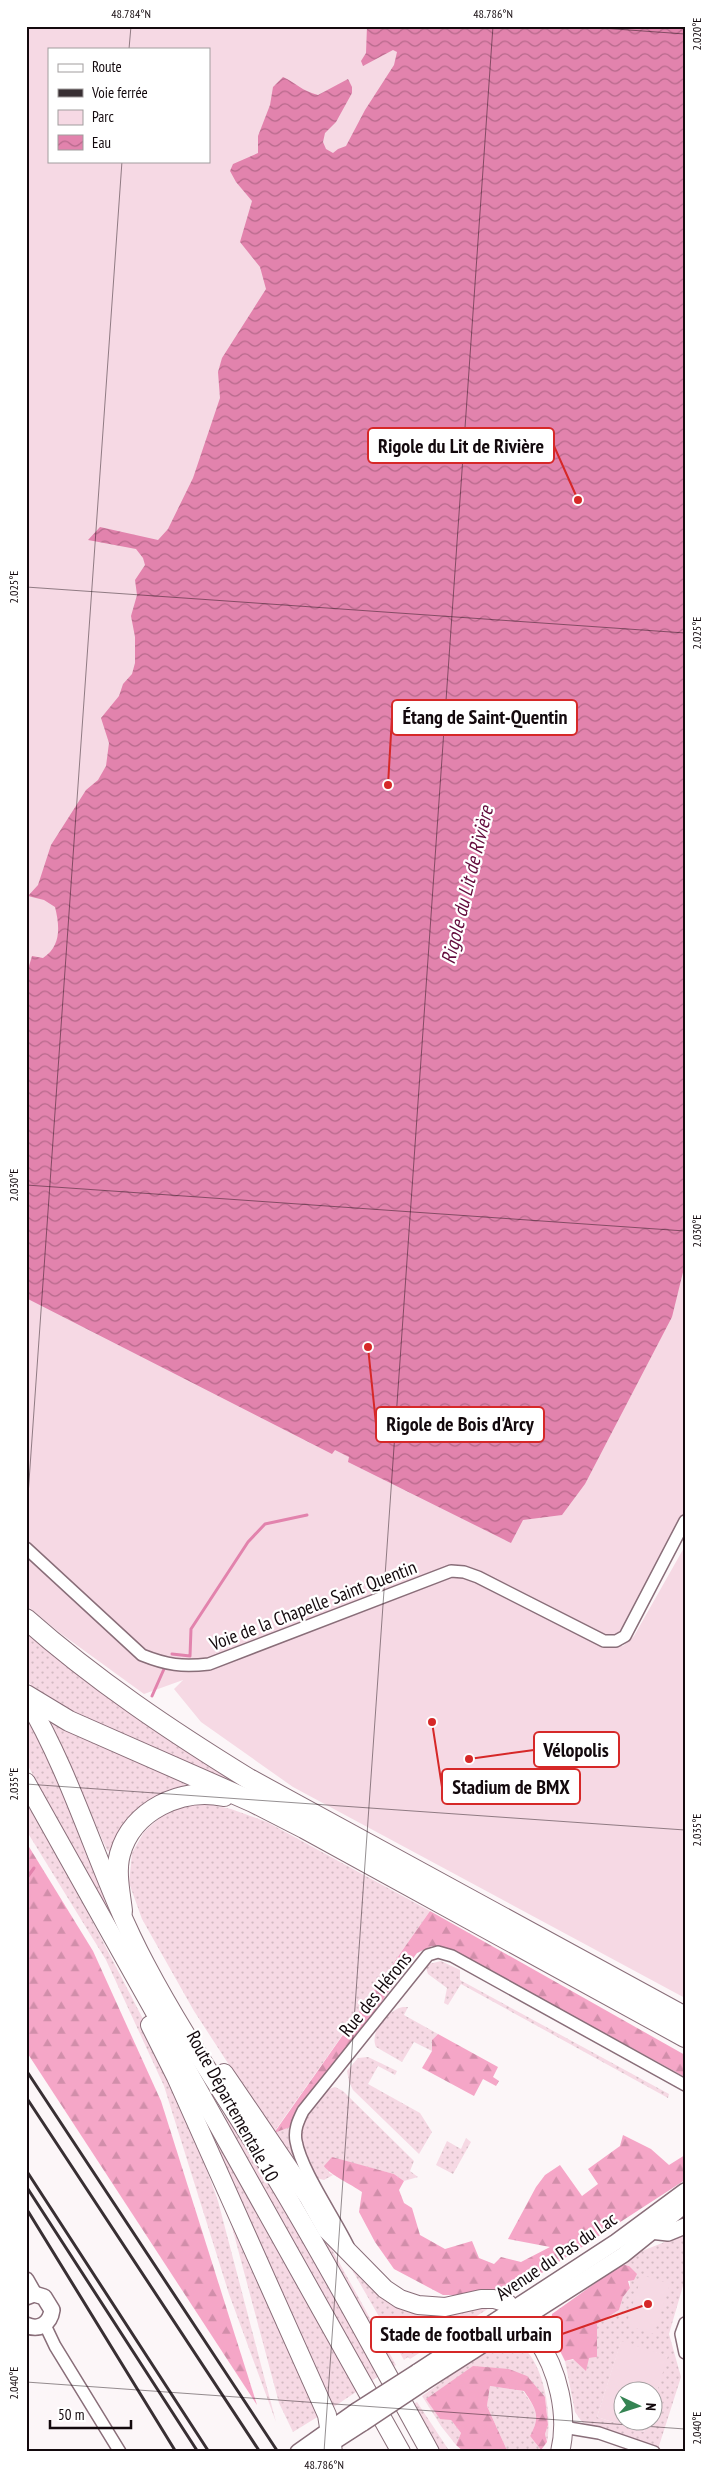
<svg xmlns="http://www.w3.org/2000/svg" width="711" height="2478" font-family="'PT Sans Narrow',sans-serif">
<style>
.grass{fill:url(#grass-dots);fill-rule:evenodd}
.forest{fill:url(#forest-firs)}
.green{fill:#f6d9e4;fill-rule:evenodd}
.water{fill:url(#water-waves)}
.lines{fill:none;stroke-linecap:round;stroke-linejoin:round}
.stream{stroke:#e283ad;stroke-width:3}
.minor-casing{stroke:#896e79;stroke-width:14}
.secondary-casing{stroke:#896e79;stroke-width:18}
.primary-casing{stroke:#896e79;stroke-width:20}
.motorway-casing{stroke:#896e79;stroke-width:22}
.minor{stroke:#fff;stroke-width:11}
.secondary{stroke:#fff;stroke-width:15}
.primary{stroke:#fff;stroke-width:18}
.motorway{stroke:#fff;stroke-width:20}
.rail{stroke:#382f33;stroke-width:3}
.secondary-bridge-casing{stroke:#896e79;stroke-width:18;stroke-linecap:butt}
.secondary-bridge{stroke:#fff;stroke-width:15}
.ticks{fill:none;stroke:#13090d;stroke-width:1;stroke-opacity:0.45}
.labels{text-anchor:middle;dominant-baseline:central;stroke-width:4.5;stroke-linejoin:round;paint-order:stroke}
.street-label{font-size:19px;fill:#13090d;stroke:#fff}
.water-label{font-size:20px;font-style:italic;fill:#620b3c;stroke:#fff}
.leader{fill:none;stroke:#d62828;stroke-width:2}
.callout-dot{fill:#d62828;stroke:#fff;stroke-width:2}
.callout{fill:#fff;stroke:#d62828;stroke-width:2}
.callout-label{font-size:20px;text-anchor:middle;font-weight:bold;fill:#13090d}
.neatline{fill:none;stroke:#13090d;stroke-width:2}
.ticks-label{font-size:12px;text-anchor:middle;fill:#13090d}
</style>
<defs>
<pattern id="grass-dots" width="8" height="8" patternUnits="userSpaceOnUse" patternTransform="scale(1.25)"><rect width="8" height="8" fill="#f6d9e4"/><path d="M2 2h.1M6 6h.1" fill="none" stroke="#d2b9c2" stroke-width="1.8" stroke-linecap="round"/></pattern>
<pattern id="forest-firs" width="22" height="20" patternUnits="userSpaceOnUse" patternTransform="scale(1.25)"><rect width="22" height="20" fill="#f5a6c7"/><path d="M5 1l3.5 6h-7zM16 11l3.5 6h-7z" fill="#d18eaa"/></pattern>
<pattern id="water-waves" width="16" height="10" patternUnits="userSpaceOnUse" patternTransform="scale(1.25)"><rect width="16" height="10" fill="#e283ad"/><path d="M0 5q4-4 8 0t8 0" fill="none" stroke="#b6698b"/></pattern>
</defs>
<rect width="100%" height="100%" fill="#fcf6f8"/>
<!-- grass -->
<g class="grass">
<path d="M26 1629 275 1801 74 1716 37 1694 26 1678Z"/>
<path d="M26 1708 64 1792 128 1949 26 1762Z"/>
<path d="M44 1716 200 1784 181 1790 113 1854 107 1850 70 1767Z"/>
<path d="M26 1793 158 2048 200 2151 218 2201 276 2422 229 2294 164 2086 106 1960 26 1830Z"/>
<path d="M197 1802 231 1809 267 1822 430 1911 274 2132 294 2121 292 2135 336 2229 194 2011 142 1919 129 1883 132 1853 144 1832 166 1812Z"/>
<path d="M441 1961 460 1970V1980L669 2094 668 2098 461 1984 448 2005 444 2003 447 1988 428 1974 426 1968 429 1964Z"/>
<path d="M403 2007H408L404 2015 438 2034 432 2040V2051L414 2042 402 2062 376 2047C369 2031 388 2010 403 2007Z"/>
<path d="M368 2057 397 2071 395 2075 378 2066 368 2084 420 2113 432 2132 419 2154 353 2090 349 2082 347 2071 358 2058Z"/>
<path d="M175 2060 359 2390 332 2408Z"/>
<path d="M335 2087 343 2091 414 2161 410 2171 418 2177 404 2181 394 2174 332 2158 329 2173 333 2175 324 2180 316 2178C299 2148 293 2130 317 2102 322 2095 326 2089 335 2087Z"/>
<path d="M230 2114 313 2253 379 2376 370 2382 223 2119Z"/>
<path d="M263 2136 320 2228 396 2365 390 2369Z"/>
<path d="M466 2138 471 2142 453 2174 436 2165 447 2141 461 2149Z"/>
<path d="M224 2197 319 2416 293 2432 279 2403Z"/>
<path d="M685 2234V2279L669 2334 681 2377 658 2449 582 2422 575 2412 565 2361 597 2357V2324L619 2310 623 2297 630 2288 629 2266 624 2264 642 2251ZM621 2342 667 2356 654 2401V2420L647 2421 644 2432 597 2417Z"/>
<path d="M343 2254 388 2300 497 2303 410 2359 408 2357 404 2360Z"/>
<path d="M507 2339C542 2345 553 2412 547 2442L545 2434 548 2425 545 2397 509 2369 451 2420 461 2433 456 2445 441 2426 422 2396 496 2343Z"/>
<path d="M490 2386 523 2391C536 2409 541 2416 530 2436L541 2450 530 2452 526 2449 511 2452 506 2448 487 2406Z"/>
<path d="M417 2402 450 2452H436L410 2406Z"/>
</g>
<!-- forest -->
<g class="forest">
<path d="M26 1842 93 1951 161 2101 257 2405 26 2051Z"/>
<path d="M430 1911 685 2055V2077L452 1950 432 1946 417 1953 290 2127 274 2133Z"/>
<path d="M438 2034 498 2067 493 2077 499 2081 496 2086 483 2079 474 2096 422 2068 432 2051V2040Z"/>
<path d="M623 2135 651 2149 669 2165 685 2155V2180L508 2295H443L394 2269 375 2242 359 2212 362 2192C351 2184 330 2175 324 2166L332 2157 394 2174 404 2181 399 2190 404 2203 412 2208 420 2235 445 2249 472 2241 479 2258 494 2264 501 2257 521 2262 550 2247 508 2239 536 2187 545 2175 560 2165 582 2196 598 2184 588 2169 620 2146Z"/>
<path d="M622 2264 629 2266 637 2274 634 2280 628 2281 630 2288 623 2297 619 2310 597 2324V2357L589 2358 586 2371 573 2359 565 2361 550 2331 552 2314Z"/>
<path d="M473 2366 509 2369 527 2376 545 2397 548 2425 545 2434 547 2442 541 2450 530 2436C541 2416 536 2409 524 2391L490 2386 487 2406 506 2448 511 2452H464L456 2445 461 2433 451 2420 440 2419 426 2399Z"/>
</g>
<!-- green -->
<g class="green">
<path d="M26 26H685V1531L636 1622 603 1645 623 1646 634 1636 685 1546V1998L293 1787 201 1722 174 1689 183 1680 144 1694 60 1633 26 1605ZM49 49H209V161H49Z"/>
<path d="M642 2275 670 2284 654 2334 626 2325Z"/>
<path d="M621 2341 668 2356 654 2401V2390H624V2420L647 2421 644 2432 597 2417Z"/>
</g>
<!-- water -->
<path class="water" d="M367 26H685V1264L672 1317 585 1484 562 1515 523 1520 511 1543 348 1462 349 1457 335 1450 332 1454 26 1298V976L32 956 43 958C61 946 60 927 55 907L44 900 28 896 38 885 51 845 86 790 98 780 106 766 109 743 101 718 119 696 123 684 132 674 135 663V637L131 616 137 595 135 580 145 565 143 558 136 549 88 540 100 527 158 540 168 529 193 478 220 398 218 372 222 358 266 289 260 267 240 242 252 201 236 182 230 171 233 164 258 153V136L270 105 273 87 283 77C296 83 302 91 318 95L348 79 352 87V93L336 122 325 133 323 142 326 149 333 153 338 149 346 146 365 110 394 65 397 52 393 50 363 66 361 61 366 53Z"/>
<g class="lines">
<!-- stream -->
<g class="stream">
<path d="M172 1654 190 1656 191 1629 248 1542 265 1524 307 1515"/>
<path d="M152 1696 164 1669"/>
<path d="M26 1879 34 1868"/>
</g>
<defs>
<g id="minor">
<path d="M26 1548 142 1655C167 1665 182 1667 209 1664L451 1571 464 1572 478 1577 604 1641H616L625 1636 685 1521"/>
<path d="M348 2246C334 2217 301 2170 296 2141 294 2130 298 2121 303 2111L428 1955 438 1952 452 1956 685 2085"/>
<path d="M685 2323 681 2334 685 2353"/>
<path d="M45 2325 55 2346 120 2452"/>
<path d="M563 2427 599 2433 654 2452"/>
</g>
<g id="secondary">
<path d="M647 2227 650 2231 668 2233 685 2226"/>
<path d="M26 2280 34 2294"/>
<path d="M26 2297 34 2294 44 2297 52 2310C50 2324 39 2331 26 2325"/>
<path d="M417 2372 616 2242 685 2191"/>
<path d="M423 2383 623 2255 685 2205"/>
<path d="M298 2452 356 2411"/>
<path d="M318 2452 363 2423"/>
</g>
<g id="primary">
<path d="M26 1698C76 1782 100 1879 146 1965 185 2039 233 2107 276 2178 330 2267 379 2360 430 2452"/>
<path d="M26 1782 401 2452"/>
<path d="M150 2025 176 2077 327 2415 333 2452"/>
<path d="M224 2073 309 2198 327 2230 385 2289 400 2299 418 2305 445 2307 481 2299H494L507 2303C512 2309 515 2316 520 2322 524 2328 532 2332 536 2338 558 2369 569 2415 560 2452"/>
</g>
<g id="motorway">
<path d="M26 1619C95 1680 171 1731 249 1779L685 2017"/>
<path d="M26 1695 69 1721 253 1802 304 1828 685 2037"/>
<path d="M122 1911C120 1893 115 1872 120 1854 132 1810 182 1787 224 1796"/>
</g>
</defs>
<!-- minor casing -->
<use href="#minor" class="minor-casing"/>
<!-- secondary casing -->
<use href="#secondary" class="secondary-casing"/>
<!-- primary casing -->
<use href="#primary" class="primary-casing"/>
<!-- motorway casing -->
<use href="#motorway" class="motorway-casing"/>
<!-- minor -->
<use href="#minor" class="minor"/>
<!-- secondary -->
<use href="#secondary" class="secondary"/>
<!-- primary -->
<use href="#primary" class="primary"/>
<!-- motorway -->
<use href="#motorway" class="motorway"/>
<!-- rail -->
<g class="rail">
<path d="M26 2070 278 2452"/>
<path d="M26 2097 260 2452"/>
<path d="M26 2170 209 2452"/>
<path d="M26 2186 198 2452"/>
<path d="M26 2208 176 2452"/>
</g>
<defs>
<g id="secondary-bridge">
<path d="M356 2411 417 2372"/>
<path d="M363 2423 423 2383"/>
</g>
</defs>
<!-- secondary-bridge casing -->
<use href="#secondary-bridge" class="secondary-bridge-casing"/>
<!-- secondary-bridge -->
<use href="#secondary-bridge" class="secondary-bridge"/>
</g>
<!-- ticks -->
<path class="ticks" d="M573 26 685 34M129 49 131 26M26 587 685 633M26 1185 685 1231M26 1524 122 161M26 1784 685 1830M26 2382 685 2429M324 2452 493 26"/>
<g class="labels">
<!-- street labels -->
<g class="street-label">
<text transform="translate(313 1605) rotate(-21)">Voie de la Chapelle Saint Quentin</text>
<text transform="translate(375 1994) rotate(-51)">Rue des Hérons</text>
<text transform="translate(233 2106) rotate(61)">Route Départementale 10</text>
<text transform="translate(556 2256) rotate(-34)">Avenue du Pas du Lac</text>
</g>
<!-- water labels -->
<g class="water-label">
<text transform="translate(467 885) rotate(-76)">Rigole du Lit de Rivière</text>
</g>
</g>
<!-- callouts -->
<path class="leader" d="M578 500L554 446M388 785L392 717M368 1347L376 1424M469 1759L534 1750M432 1722L442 1787M648 2304L562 2334"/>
<g class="callout-dot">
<circle cx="578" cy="500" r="5"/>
<circle cx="388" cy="785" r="5"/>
<circle cx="368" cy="1347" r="5"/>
<circle cx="469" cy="1759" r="5"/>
<circle cx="432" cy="1722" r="5"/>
<circle cx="648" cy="2304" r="5"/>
</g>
<g class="callout">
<rect x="368" y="428" width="186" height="35" rx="5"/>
<rect x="392" y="700" width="185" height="35" rx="5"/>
<rect x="376" y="1407" width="168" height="35" rx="5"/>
<rect x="534" y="1732" width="85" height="35" rx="5"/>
<rect x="442" y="1769" width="138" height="35" rx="5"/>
<rect x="371" y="2317" width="191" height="35" rx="5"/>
</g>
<g class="callout-label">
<text x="461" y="453">Rigole du Lit de Rivière</text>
<text x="485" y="724">Étang de Saint-Quentin</text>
<text x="460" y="1431">Rigole de Bois d'Arcy</text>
<text x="576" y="1757">Vélopolis</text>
<text x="511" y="1794">Stadium de BMX</text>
<text x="466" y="2341">Stade de football urbain</text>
</g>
<!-- border -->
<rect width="711" height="2478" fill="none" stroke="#ffffff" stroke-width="55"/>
<!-- legend -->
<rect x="48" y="48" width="162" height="115" fill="#ffffff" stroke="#a19d9e"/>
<rect x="58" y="64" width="25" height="8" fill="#ffffff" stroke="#a19d9e"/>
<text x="92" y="72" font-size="15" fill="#13090d">Route</text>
<rect x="58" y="89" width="25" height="8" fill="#382f33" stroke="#a19d9e"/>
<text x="92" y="98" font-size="15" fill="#13090d">Voie ferrée</text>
<rect x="58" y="110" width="25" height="15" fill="#f6d9e4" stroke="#a19d9e"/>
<text x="92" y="122" font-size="15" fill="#13090d">Parc</text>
<rect x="58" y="135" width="25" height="15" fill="url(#water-waves)" stroke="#a19d9e"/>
<text x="92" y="148" font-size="15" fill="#13090d">Eau</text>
<!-- north arrow -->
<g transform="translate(638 2406) rotate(94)"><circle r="24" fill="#ffffff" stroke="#a19d9e"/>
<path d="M0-4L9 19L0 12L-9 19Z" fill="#358453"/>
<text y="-8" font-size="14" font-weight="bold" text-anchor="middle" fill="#13090d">N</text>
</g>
<!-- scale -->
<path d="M50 2420v8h81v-8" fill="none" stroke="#13090d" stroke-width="2.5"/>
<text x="58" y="2420" font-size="15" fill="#13090d" stroke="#ffffff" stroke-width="4" paint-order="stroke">50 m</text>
<rect x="28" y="28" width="656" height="2422" class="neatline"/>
<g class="ticks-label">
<text x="131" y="18">48.784°N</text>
<text x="493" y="18">48.786°N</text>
<text transform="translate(697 34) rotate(-90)" y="4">2.020°E</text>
<text transform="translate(14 587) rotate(-90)" y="4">2.025°E</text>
<text transform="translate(697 633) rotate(-90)" y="4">2.025°E</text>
<text transform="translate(14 1185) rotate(-90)" y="4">2.030°E</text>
<text transform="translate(697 1231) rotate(-90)" y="4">2.030°E</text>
<text transform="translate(14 1784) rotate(-90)" y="4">2.035°E</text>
<text transform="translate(697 1830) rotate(-90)" y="4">2.035°E</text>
<text transform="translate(14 2383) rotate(-90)" y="4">2.040°E</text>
<text transform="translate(697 2428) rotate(-90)" y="4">2.040°E</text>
<text x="324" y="2469">48.786°N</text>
</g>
</svg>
